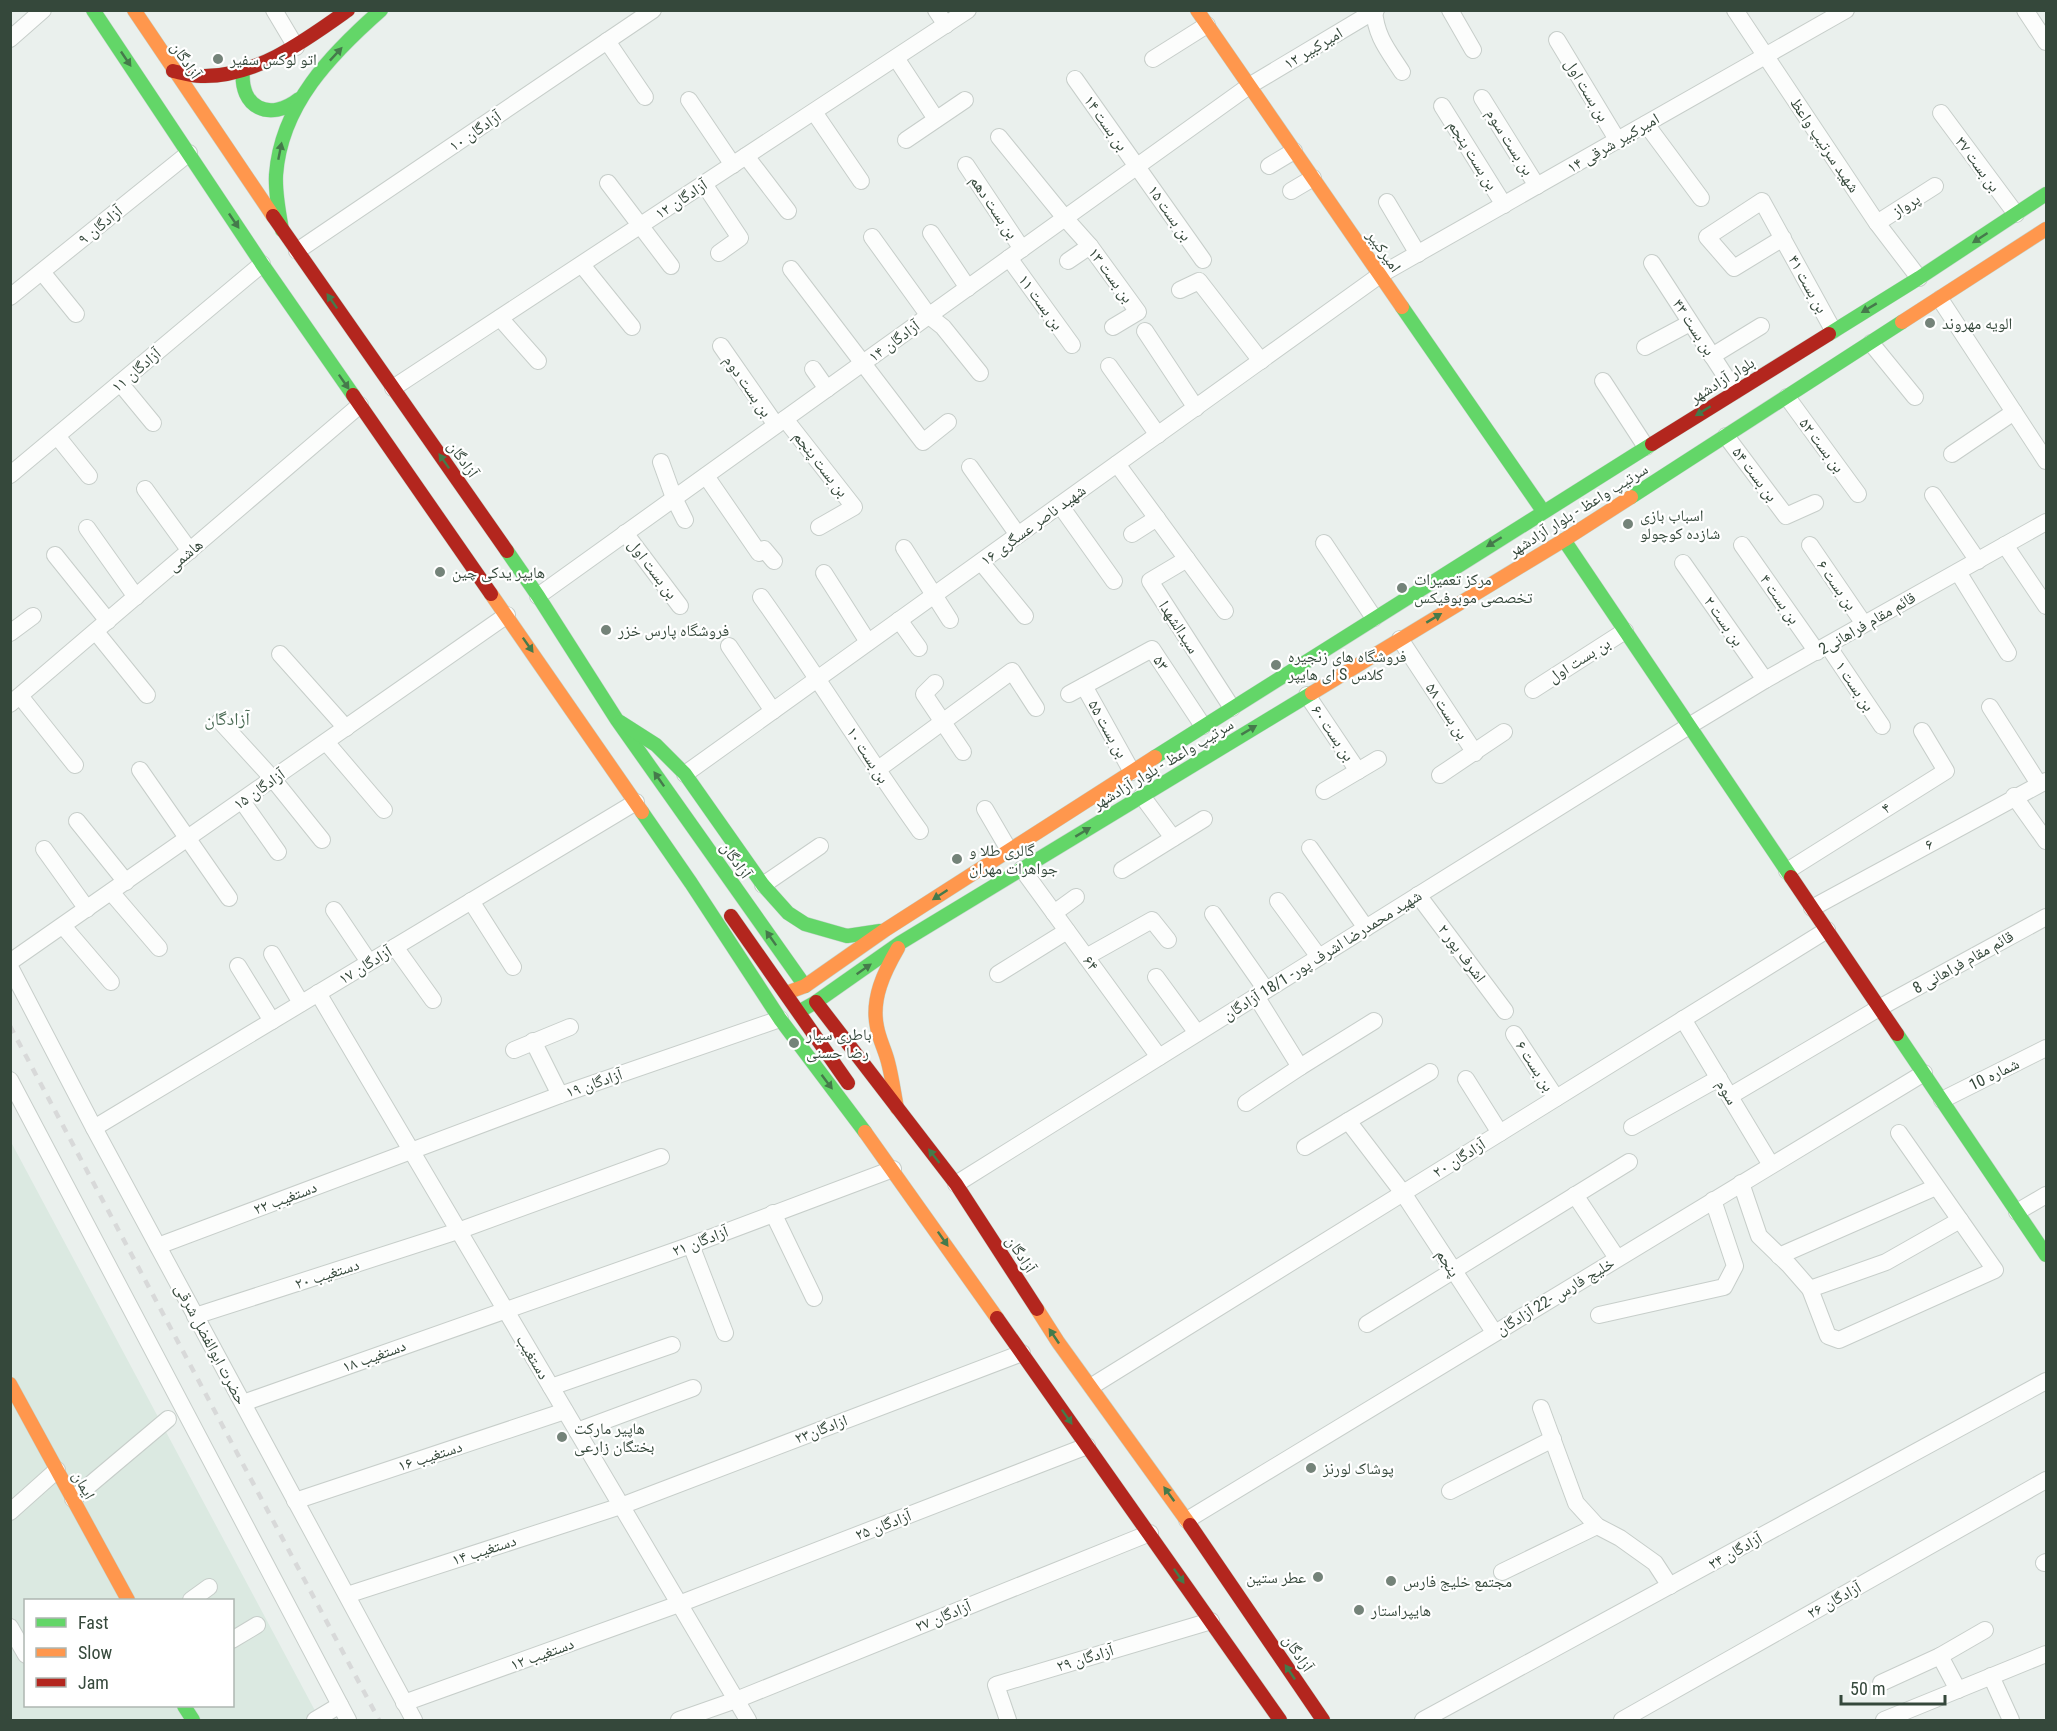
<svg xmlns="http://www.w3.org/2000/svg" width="2057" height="1731" font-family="'Roboto Condensed','Noto Naskh Arabic',sans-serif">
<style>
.residential{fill:#dbe9e1;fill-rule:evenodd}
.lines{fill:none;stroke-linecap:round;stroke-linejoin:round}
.street-casing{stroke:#c7ceca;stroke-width:18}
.fast-casing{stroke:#c3d3cb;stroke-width:15}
.slow-casing{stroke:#c3d3cb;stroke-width:15}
.jam-casing{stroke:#c3d3cb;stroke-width:15}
.street{stroke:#fcfdfc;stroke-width:16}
.fast{stroke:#63d668;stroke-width:14}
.slow{stroke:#ff974d;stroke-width:14}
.jam{stroke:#b3261e;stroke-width:14}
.rail{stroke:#d8d9d9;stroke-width:4.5;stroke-dasharray:8 8;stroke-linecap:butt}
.oneway{fill:#457a4b}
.poi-dot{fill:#748379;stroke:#fff;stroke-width:2}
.labels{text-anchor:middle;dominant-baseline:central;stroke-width:4.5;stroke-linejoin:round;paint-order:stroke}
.street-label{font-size:16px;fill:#35483b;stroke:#fff}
.poi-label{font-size:16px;fill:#35483b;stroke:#fff;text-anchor:start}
.neighbourhood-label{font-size:18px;fill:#4b6b55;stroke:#fff}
</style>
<rect width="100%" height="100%" fill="#eaf0ed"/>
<!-- residential -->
<path class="residential" d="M11 1142 320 1720H11ZM26 1600H232V1706H26Z"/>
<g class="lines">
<defs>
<g id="street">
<path d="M274 10 296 47"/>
<path d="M936 10 946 25"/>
<path d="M1374 10C1376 37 1388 50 1402 72"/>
<path d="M1450 10 1473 50"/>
<path d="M1735 10 1877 223 1919 278"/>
<path d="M2025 10 2046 42"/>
<path d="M10 39 43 10"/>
<path d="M1557 40 1618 141"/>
<path d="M607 41 645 97"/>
<path d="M896 58 936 119"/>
<path d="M1153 59 1207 25"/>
<path d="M1075 79 1203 260"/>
<path d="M1482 98 1537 186"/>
<path d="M689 100 733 165"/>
<path d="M1442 106 1504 205"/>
<path d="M814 112 861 181"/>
<path d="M1941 113 2016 214"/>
<path d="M1646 124 1701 198"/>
<path d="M999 137 1065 218 1090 246 1138 312 1113 327"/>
<path d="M906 140 965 100"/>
<path d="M746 156 788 211"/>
<path d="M966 165 1022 249"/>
<path d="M1269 166 1294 151"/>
<path d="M608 183 671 266"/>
<path d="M704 184 740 238 719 253"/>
<path d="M1291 191 1313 178"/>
<path d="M1387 202 1418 254"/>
<path d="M1877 223 1935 186"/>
<path d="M931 233 968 288"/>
<path d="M872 237 929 316 943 327 980 373"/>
<path d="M1783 238 1734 268 1707 237 1762 201 1833 330"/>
<path d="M297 251 653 10"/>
<path d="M1009 258 1072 345"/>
<path d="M1068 261 1090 246"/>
<path d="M1652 263 1735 391"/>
<path d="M582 265 632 327"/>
<path d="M791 269 923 442 948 422"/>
<path d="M42 272 76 314"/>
<path d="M1180 290 1199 281 1261 361"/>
<path d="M10 297 189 153"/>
<path d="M1940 299 2046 461"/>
<path d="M500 318 538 361"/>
<path d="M1145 331 1196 408"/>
<path d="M1871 343 1915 397"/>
<path d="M721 346 776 425"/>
<path d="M1645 347 1690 323"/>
<path d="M1712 356 1761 326"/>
<path d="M1109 366 1158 435"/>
<path d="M813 369 827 389"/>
<path d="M1603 381 1646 447"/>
<path d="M120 383 153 423"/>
<path d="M393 388 968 10"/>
<path d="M1787 397 1858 494"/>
<path d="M785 419 854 507 819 527"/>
<path d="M57 436 89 476"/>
<path d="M1726 436 1786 516 1815 503"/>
<path d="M1952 454 2014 412"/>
<path d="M661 462 674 498 685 520"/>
<path d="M1117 464 1225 611"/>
<path d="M970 467 1018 535"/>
<path d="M10 475 262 264"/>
<path d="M706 476 759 553 764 549 774 561"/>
<path d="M145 489 190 551"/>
<path d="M1933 495 1978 561"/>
<path d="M1060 505 1114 581"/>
<path d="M87 528 136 597"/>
<path d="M625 533 680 606"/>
<path d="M1132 534 1157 518"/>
<path d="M1324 543 1374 618"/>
<path d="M1742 545 1817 652"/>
<path d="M1810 545 1864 624"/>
<path d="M2005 545 2046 606"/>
<path d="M904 548 950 620"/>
<path d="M55 555 108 621"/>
<path d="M1187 559 1150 581 1232 708"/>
<path d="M981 562 1025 616"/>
<path d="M1683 563 1765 680"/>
<path d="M1958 572 2008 653"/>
<path d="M824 573 868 642"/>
<path d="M538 596 1249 86 1376 10"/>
<path d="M761 597C816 674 865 754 920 831"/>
<path d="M899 620 919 648"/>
<path d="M96 632 147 695"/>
<path d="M10 633 33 616"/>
<path d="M1400 639 1475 753"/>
<path d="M729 646 773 711"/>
<path d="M1828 646 1882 726"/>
<path d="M280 654 346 728"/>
<path d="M935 683 924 694 963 752"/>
<path d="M1084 686 1132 772"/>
<path d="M1533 690 1625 631"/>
<path d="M1069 694 1152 649 1203 726"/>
<path d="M1307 695 1358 771"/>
<path d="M20 696 75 765"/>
<path d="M10 704 360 405"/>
<path d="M1990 707 2039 784"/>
<path d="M220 721 273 779 322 840"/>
<path d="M326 742 384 810"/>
<path d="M140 770 229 898"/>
<path d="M877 770 1012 671 1036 708"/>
<path d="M685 774 1380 275 1846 10"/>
<path d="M1440 775 1504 732"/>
<path d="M1324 791 1378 759"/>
<path d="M1142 796 1173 838"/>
<path d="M2014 796 2046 841"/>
<path d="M242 801 278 852"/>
<path d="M985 809 1009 850"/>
<path d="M77 821 126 882"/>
<path d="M1310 848 1366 928"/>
<path d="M44 849 87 909"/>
<path d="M1022 869 1159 1057"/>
<path d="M1122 870 1204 819"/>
<path d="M1787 871 1946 771 1922 731"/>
<path d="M763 885 820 846"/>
<path d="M111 892 159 948"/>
<path d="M1418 895 1505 1011"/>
<path d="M471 901 513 967"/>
<path d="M1278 901 1319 957"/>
<path d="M1812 908 2046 781"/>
<path d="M334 910 369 962"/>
<path d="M1054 913 1076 897"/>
<path d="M1213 914 1266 990"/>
<path d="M63 926 111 982"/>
<path d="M395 947 433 1000"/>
<path d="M272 954 301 1003"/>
<path d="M1086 957 1152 920 1168 940"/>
<path d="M10 962 507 615"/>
<path d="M238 966 272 1021"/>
<path d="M10 967 94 1128 414 1720"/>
<path d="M998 974 1067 931"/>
<path d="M1156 977 1197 1033"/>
<path d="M318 993 748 1720"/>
<path d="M1683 1019 1771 1165"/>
<path d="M1514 1034 1556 1098"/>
<path d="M533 1041 560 1095"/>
<path d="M514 1050 570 1027"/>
<path d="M1300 1067 1374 1021"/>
<path d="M1466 1079 1500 1133"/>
<path d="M10 1080 348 1720"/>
<path d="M1730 1096 1879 1008 2046 917"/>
<path d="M1942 1100 2046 1048"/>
<path d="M1246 1103 1300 1067 1256 996"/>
<path d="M1348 1121 1430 1072"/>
<path d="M1632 1127 1719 1078"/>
<path d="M94 1128 636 802"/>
<path d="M1305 1147 1348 1121 1403 1193 1494 1332"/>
<path d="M1741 1183 1759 1236 1789 1265 1810 1289 1828 1336 1839 1340 1995 1270 1899 1133"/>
<path d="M956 1184 1689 726 1765 680 2046 522"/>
<path d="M1575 1195 1617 1258"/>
<path d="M2017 1212 2046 1195"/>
<path d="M773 1213 814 1298"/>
<path d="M691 1245 725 1333"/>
<path d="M158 1246 560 1095 780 1019"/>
<path d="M1779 1256 1936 1187"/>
<path d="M1810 1289 1886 1262 1960 1220"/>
<path d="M1599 1315 1724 1287 1735 1266 1713 1200"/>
<path d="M195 1316 458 1231 661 1157"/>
<path d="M1367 1324 1629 1162"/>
<path d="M1092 1386 1827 930"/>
<path d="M551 1387 672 1345"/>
<path d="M243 1403 691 1245 893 1169"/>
<path d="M1541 1408 1576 1503 1597 1526 1620 1538 1655 1563 1670 1586"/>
<path d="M577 1431 693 1388"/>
<path d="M1450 1491 1553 1439"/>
<path d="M73 1499 168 1419"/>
<path d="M295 1501 565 1411"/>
<path d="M10 1512 57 1470"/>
<path d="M1187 1520 1924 1073"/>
<path d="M2044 1563 2046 1562"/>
<path d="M1502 1572 1597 1526"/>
<path d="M347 1595 621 1506 1022 1353"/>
<path d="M191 1600 209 1587"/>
<path d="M10 1627 26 1655"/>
<path d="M232 1640 257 1625"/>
<path d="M1940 1656 1985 1630"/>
<path d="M1991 1676 2011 1720"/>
<path d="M1881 1683 1940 1656 1958 1690"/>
<path d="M404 1703 679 1604 1087 1446"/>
<path d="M315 1720 340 1705"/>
<path d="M679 1720 736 1700 1150 1533"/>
<path d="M1008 1720 996 1685 1211 1621"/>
<path d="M1423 1720 2046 1381"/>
<path d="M1622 1720 2046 1480"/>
<path d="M1884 1720 2046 1654"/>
</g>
<g id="fast">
<path d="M93 10 262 264 353 395"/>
<path d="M243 70C239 108 270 122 299 99"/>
<path d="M282 230C279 212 275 194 276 175 281 105 331 54 381 10"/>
<path d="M1402 307 1543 511"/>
<path d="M1829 334 1919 278 2046 194"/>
<path d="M1631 497 1902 322"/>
<path d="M1564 540 1791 877"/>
<path d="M507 551 538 596 617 720 805 986"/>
<path d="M620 722 656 745 685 774 763 885 788 913 805 924 847 936 880 931"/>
<path d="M1155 757 1652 444"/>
<path d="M642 812 691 883 780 1019 865 1132"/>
<path d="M800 1011 816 1002 900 943 1312 693"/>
<path d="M1897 1034 2046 1255"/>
<path d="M184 1706 193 1720"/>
</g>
<g id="slow">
<path d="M134 10 273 216"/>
<path d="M1197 10 1402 307"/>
<path d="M1902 322 2046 229"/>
<path d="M491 594 642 812"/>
<path d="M1312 693 1564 540 1631 497"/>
<path d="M789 992 805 986 885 930 1155 757"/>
<path d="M897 1108C894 1093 892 1077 888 1062 885 1050 879 1039 877 1027 871 999 884 972 898 948"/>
<path d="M865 1132 997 1318"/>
<path d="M1037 1309 1058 1342 1190 1525"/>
<path d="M10 1384 128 1600"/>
</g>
<g id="jam">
<path d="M173 71C182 73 191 76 201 76 255 78 306 40 348 10"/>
<path d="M273 216 507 551"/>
<path d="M353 395 491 594"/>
<path d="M1652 444 1829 334"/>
<path d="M1791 877 1897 1034"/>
<path d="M731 916 848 1083"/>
<path d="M816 1002 956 1184 1037 1309"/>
<path d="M997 1318 1280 1720"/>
<path d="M1190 1525 1323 1720"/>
</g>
</defs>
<!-- street casing -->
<use href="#street" class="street-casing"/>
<!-- fast casing -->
<use href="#fast" class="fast-casing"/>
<!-- slow casing -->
<use href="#slow" class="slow-casing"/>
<!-- jam casing -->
<use href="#jam" class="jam-casing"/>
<!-- street -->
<use href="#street" class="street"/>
<!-- fast -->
<use href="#fast" class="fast"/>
<!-- slow -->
<use href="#slow" class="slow"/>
<!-- jam -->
<use href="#jam" class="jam"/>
<!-- rail -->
<path class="rail" d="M10 1026 379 1720"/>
</g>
<!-- one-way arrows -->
<defs><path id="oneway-solid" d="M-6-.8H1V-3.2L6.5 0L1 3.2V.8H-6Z" transform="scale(1.5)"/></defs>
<g class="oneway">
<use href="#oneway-solid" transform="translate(336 54) rotate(-47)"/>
<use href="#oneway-solid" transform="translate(126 59) rotate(56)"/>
<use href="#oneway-solid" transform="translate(280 151) rotate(-79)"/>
<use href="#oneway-solid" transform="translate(234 221) rotate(56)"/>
<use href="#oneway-solid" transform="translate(1980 238) rotate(147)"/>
<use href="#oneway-solid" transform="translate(332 301) rotate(-125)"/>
<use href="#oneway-solid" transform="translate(1869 308) rotate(149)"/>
<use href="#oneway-solid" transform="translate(344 382) rotate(55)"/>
<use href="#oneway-solid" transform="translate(1703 411) rotate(148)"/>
<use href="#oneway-solid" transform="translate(444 461) rotate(-125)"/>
<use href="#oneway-solid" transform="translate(1494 542) rotate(148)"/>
<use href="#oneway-solid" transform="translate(1434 618) rotate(-31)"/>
<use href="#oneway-solid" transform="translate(528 645) rotate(55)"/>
<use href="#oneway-solid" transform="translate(1249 730) rotate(-31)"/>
<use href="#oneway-solid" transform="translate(659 779) rotate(-125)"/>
<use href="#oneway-solid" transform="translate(1083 832) rotate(-31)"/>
<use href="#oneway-solid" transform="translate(940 895) rotate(147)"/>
<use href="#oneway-solid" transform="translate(771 938) rotate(-125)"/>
<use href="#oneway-solid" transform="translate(864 969) rotate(-35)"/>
<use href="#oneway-solid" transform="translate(827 1082) rotate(53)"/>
<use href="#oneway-solid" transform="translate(934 1156) rotate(-128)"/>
<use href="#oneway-solid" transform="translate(943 1239) rotate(55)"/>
<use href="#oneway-solid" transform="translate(1054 1336) rotate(-124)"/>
<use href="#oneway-solid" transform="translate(1067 1417) rotate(55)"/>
<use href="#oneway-solid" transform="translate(1169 1494) rotate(-126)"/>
<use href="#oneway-solid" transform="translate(1179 1576) rotate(55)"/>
<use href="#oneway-solid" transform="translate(1290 1672) rotate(-124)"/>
</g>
<!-- markers -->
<g class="poi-dot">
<circle cx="218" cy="59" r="6"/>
<circle cx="1930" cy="323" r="6"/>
<circle cx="1628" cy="524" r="6"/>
<circle cx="440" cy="572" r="6"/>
<circle cx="1402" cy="588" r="6"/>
<circle cx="606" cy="630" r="6"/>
<circle cx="1276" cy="665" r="6"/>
<circle cx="957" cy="859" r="6"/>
<circle cx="794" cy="1043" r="6"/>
<circle cx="562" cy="1437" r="6"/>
<circle cx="1311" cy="1468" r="6"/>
<circle cx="1318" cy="1577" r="6"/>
<circle cx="1391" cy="1581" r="6"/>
<circle cx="1359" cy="1610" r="6"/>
</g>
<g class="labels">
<!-- street labels -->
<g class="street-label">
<text transform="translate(1313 48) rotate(-31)">امیرکبیر ۱۲</text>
<text transform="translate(186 60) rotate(56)">آزادگان</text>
<text transform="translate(1587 90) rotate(59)">بن بست اول</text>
<text transform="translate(1106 123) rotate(55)">بن بست ۱۴</text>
<text transform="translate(475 131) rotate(-34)">۱۰ آزادگان</text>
<text transform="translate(1510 142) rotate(58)">بن بست سوم</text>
<text transform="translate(1613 143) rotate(-30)">۱۴ امیرکبیر شرقی</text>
<text transform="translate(1825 145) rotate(56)">شهید سرتیپ واعظ</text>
<text transform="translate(1473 155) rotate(58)">بن بست پنجم</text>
<text transform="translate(1978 164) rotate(54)">بن بست ۳۷</text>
<text transform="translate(681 199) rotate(-33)">۱۲ آزادگان</text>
<text transform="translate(1906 205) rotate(-32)">پرواز</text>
<text transform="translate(994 207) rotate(56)">بن بست دهم</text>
<text transform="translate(1170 213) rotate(55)">بن بست ۱۵</text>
<text transform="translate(100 225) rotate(-39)">۹ آزادگان</text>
<text transform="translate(1384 251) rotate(55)">امیرکبیر</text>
<text transform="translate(1111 275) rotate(54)">بن بست ۱۳</text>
<text transform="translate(1808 284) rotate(61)">بن بست ۴۱</text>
<text transform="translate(1041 302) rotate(54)">بن بست ۱۱</text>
<text transform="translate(1694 327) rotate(57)">بن بست ۴۳</text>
<text transform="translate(894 341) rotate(-36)">۱۴ آزادگان</text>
<text transform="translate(136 370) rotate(-40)">۱۱ آزادگان</text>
<text transform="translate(1722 380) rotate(-32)">بلوار آزادشهر</text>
<text transform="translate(748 386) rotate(55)">بن بست دوم</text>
<text transform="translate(1822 445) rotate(53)">بن بست ۵۲</text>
<text transform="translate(463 459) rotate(55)">آزادگان</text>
<text transform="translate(821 464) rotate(52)">بن بست پنجم</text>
<text transform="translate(1755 474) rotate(53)">بن بست ۵۴</text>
<text transform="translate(1578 510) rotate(-32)">سرتیپ واعظ - بلوار آزادشهر</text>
<text transform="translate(1033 525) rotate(-36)">۱۶ شهید ناصر عسگری</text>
<text transform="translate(185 555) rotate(-40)">هاشمی</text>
<text transform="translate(653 569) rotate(53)">بن بست اول</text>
<text transform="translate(1837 585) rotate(55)">بن بست ۶</text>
<text transform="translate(1780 599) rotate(55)">بن بست ۴</text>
<text transform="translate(1724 621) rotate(55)">بن بست ۲</text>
<text transform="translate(1867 623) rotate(-30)">2قائم مقام فراهانی</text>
<text transform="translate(1179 627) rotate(57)">سیدالشهدا</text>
<text transform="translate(1579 660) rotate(-32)">بن بست اول</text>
<text transform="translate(1161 663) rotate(56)">۵۳</text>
<text transform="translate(1855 686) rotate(56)">بن بست ۱</text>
<text transform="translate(1447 711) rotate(57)">بن بست ۵۸</text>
<text transform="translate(1108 729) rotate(61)">بن بست ۵۵</text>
<text transform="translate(1333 733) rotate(56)">بن بست ۶۰</text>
<text transform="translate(868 755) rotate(57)">بن بست ۱۰</text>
<text transform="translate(1163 764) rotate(-31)">سرتیپ واعظ - بلوار آزادشهر</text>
<text transform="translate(259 789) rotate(-35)">۱۵ آزادگان</text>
<text transform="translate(1886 808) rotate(-32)">۴</text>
<text transform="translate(1929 844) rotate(-29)">۶</text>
<text transform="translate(736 860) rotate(55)">آزادگان</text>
<text transform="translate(1462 953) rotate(53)">۲ اشرف پور</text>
<text transform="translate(1322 955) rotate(-32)">شهید محمدرضا اشرف پور- 18/1 آزادگان</text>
<text transform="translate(1963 962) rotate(-29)">8 قائم مقام فراهانی</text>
<text transform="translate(1091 963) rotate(54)">۶۴</text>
<text transform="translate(365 965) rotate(-31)">۱۷ آزادگان</text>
<text transform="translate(1535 1066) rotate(57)">بن بست ۶</text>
<text transform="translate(1994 1074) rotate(-26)">شماره 10</text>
<text transform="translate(594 1083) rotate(-19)">۱۹ آزادگان</text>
<text transform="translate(1727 1092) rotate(59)">سوم</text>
<text transform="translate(1459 1158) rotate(-32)">۲۰ آزادگان</text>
<text transform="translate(285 1198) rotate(-21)">دستغیب ۲۲</text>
<text transform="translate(700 1241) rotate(-21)">۲۱ آزادگان</text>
<text transform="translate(1021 1254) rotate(57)">آزادگان</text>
<text transform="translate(1448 1263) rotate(57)">پنجم</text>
<text transform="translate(327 1274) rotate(-18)">دستغیب ۲۰</text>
<text transform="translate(1555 1296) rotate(-31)">خلیج فارس -22 آزادگان</text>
<text transform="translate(211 1344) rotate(62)">حضرت ابوالفضل شرقی</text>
<text transform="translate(374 1356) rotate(-20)">دستغیب ۱۸</text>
<text transform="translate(533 1357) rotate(59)">دستغیب</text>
<text transform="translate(821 1429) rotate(-21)">۲۳ازادگان</text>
<text transform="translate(430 1456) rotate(-18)">دستغیب ۱۶</text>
<text transform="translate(84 1485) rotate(62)">ایمان</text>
<text transform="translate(883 1525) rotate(-21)">۲۵ آزادگان</text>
<text transform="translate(484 1550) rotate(-18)">دستغیب ۱۴</text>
<text transform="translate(1735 1551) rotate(-29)">۲۴ آزادگان</text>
<text transform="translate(1834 1600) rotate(-29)">۲۶ آزادگان</text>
<text transform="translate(943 1616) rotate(-22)">۲۷ آزادگان</text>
<text transform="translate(1298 1653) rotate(56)">آزادگان</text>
<text transform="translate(542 1654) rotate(-20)">دستغیب ۱۲</text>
<text transform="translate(1085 1658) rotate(-17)">۲۹ آزادگان</text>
</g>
<!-- poi labels -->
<g class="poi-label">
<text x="230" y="59">اتو لوکس سفیر</text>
<text x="1942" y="323">الویه مهروند</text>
<text x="1640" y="515">اسباب بازی<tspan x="1640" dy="18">شازده کوچولو</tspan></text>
<text x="452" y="572">هایپر یدکی چین</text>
<text x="1414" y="579">مرکز تعمیرات<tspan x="1414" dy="18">تخصصی موبوفیکس</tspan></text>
<text x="618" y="630">فروشگاه پارس خزر</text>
<text x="1288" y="656">فروشگاه های زنجیره<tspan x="1288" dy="18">ای هایپر S کلاس</tspan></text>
<text x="969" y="850">گالری طلا و<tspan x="969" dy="18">جواهرات مهران</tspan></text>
<text x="806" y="1034">باطری سیار<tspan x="806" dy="18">رضا حسنی</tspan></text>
<text x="574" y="1428">هاپیر مارکت<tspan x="574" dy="18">بختگان زارعی</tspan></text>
<text x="1323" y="1468">پوشاک لورنز</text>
<text x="1306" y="1577" text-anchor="end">عطر ستین</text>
<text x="1403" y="1581">مجتمع خلیج فارس</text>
<text x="1371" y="1610">هایپراستار</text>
</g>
<!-- neighbourhood labels -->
<g class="neighbourhood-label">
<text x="227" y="718">آزادگان</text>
</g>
</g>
<!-- border -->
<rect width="2057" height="1731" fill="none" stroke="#35483b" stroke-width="24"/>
<!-- legend -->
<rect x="24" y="1599" width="210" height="108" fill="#ffffff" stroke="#aeb6b1" stroke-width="1.5"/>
<rect x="36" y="1618" width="30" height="9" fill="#63d668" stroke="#aeb6b1" stroke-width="1.5"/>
<text x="78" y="1629" font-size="18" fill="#35483b">Fast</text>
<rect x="36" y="1648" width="30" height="9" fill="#ff974d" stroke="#aeb6b1" stroke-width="1.5"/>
<text x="78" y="1659" font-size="18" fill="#35483b">Slow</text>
<rect x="36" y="1678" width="30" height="9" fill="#b3261e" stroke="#aeb6b1" stroke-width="1.5"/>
<text x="78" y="1689" font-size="18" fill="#35483b">Jam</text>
<!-- scale -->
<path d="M1841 1695v9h104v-9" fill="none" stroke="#35483b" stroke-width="3"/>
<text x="1850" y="1695" font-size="18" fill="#35483b" stroke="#ffffff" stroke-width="4.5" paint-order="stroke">50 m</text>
</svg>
